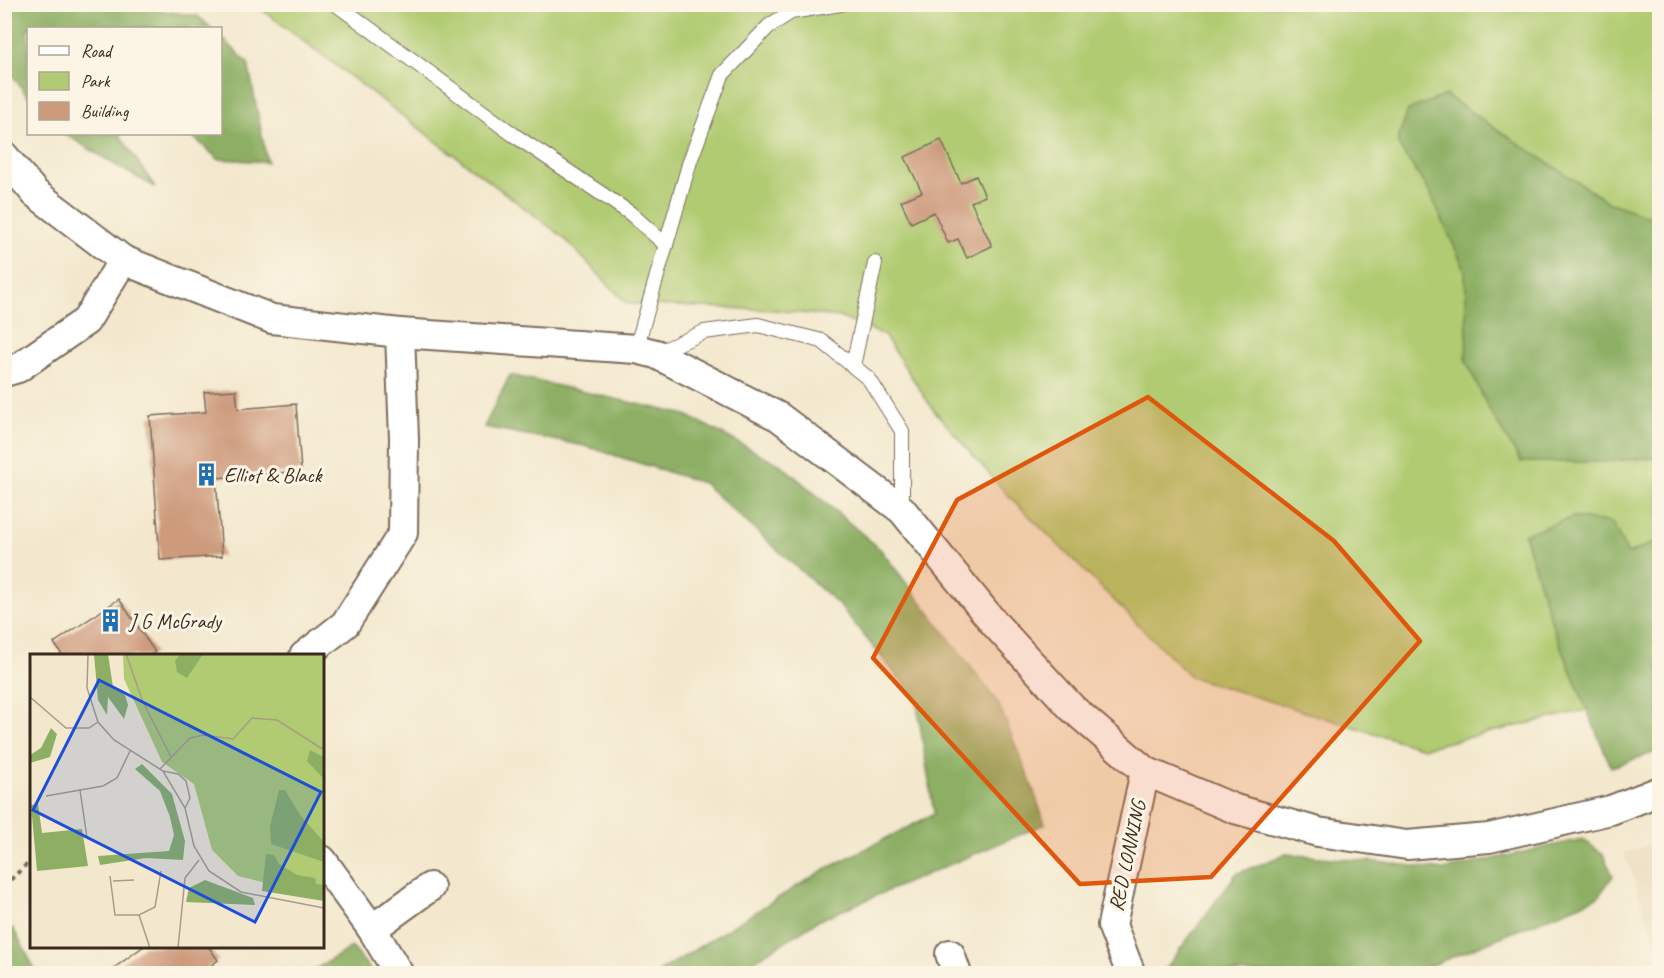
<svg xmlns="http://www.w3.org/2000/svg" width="1664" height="978" font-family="Caveat,sans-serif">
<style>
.built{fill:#e9d9ba}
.green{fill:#b0cb71;stroke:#767a48;stroke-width:1.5}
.forest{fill:#8caf63;stroke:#646c40;stroke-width:1.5}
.building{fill:#cd9a7b}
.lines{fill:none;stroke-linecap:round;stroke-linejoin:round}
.lane-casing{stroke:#7b6c5b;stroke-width:16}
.street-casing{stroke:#7b6c5b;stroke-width:32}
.path{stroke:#7b6c5b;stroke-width:4;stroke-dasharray:4.5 4.5;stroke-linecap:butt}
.lane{stroke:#fff;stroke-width:14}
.street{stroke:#fff;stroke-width:28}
.marked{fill:#df570d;fill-opacity:0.2;stroke:#df570d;stroke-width:4.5;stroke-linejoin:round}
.labels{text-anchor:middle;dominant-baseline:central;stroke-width:6;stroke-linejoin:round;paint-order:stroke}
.poi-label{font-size:21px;fill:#3b2a1e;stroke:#fcf5e5;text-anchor:start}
.street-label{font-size:21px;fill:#3b2a1e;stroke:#fcf5e5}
.inset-road{fill:none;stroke:#a99c87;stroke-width:1.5}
.view{fill:#1d4ed8;fill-opacity:0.15;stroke:#1d4ed8;stroke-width:3}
.inset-edge{fill:none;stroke:#3b2a1e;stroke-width:3}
</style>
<rect width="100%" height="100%" fill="#fcf5e5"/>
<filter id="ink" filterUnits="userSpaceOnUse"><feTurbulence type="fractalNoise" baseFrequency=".0167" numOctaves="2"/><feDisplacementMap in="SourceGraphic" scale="12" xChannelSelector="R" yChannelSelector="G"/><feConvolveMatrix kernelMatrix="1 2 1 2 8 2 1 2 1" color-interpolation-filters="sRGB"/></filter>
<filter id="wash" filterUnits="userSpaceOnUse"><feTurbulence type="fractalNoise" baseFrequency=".008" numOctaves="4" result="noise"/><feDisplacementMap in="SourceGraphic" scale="24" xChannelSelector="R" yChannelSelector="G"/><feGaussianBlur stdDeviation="1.35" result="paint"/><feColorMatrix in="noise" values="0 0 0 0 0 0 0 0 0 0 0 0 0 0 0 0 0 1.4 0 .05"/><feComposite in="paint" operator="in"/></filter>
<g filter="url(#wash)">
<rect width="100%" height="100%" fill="#f3e8cd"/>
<!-- built -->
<path class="built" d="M1659 841H1660L1659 950 1624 853Z"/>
<!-- green -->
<path class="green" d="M256 5H1659V693L1423 748 1191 677 1005 492 932 408 884 335 839 317 773 310 627 304 563 237Z"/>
<!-- forest -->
<g class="forest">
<path d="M5 4 122 5 198 16 211 28H28V97L5 65Z"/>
<path d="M221 37 248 63 267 162 218 159 190 134H220Z"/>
<path d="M1445 95 1608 202 1659 220V457L1600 462H1521L1488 408 1466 361 1467 332 1465 270 1430 193 1397 143 1408 110Z"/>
<path d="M65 134H119L155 187 124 170Z"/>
<path d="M510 375 686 415 781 465 880 549 942 629 998 703 1031 783 1045 824 817 921 735 973H657L820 872 934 814 916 699 839 605 703 483 585 446 484 427Z"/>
<path d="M1573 517 1612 523 1628 554 1657 541 1659 542V751L1611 767 1555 633 1524 534Z"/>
<path d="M1582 839 1602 853 1613 876 1598 897 1413 973H1165L1164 971 1236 874 1286 854 1388 863 1444 870Z"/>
<path d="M13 928 37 973H5V933Z"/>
<path d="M352 947 373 973H309Z"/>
</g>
<g id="blocks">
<!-- building -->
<g class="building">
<path d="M941 140 961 183 976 176 985 196 971 202 992 246 967 258 958 239 948 243 934 212 911 223 901 201 922 192 905 157Z"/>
<path d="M236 390 238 409 296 404 301 471 216 478 222 556 160 560 150 416 206 412 204 392Z"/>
<path d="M119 599 155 652 149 656H63L54 643Z"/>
<path d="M144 946H208L218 960 200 974H106Z"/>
</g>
</g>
</g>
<g filter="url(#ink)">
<use href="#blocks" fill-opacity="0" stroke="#7b6c5b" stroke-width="1.5"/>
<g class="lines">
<defs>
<g id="lane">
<path d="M336 4 514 135 630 213 666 245"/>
<path d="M636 349 690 161 722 75 769 26 791 12 840 4"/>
<path d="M657 353 704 332 758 325 822 341 869 379 902 431V510"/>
<path d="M853 366 875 263"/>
</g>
<g id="street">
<path d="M4 156 35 193 123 260 272 319 400 333 636 349 656 354 779 417 902 510 994 623 1072 708 1145 771 1235 809 1318 832 1407 845 1489 838 1611 810 1660 791"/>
<path d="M4 372 18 368 86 321 123 260"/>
<path d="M304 656 345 624 403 533 404 439 400 333"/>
<path d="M322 860 372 929 399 974"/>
<path d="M372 929 430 887"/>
<path d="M950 954 957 974"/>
<path d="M1131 974 1112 925 1145 771"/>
</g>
</defs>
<!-- lane casing -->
<use href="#lane" class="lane-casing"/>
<!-- street casing -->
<use href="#street" class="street-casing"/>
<!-- path -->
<path class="path" d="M4 886 32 859"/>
<!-- lane -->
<use href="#lane" class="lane"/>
<!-- street -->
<use href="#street" class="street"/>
</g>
</g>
<!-- marked area -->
<path class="marked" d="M1148 397 1334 541 1420 641 1211 877 1080 884 873 658 957 500Z"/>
<!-- icons -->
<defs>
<symbol id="building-bare" viewBox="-9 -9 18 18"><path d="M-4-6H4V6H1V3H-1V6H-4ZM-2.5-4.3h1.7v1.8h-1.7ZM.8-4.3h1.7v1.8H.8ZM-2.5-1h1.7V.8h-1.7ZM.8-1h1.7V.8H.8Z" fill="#1f6fb2" stroke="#fcf5e5" stroke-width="2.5" paint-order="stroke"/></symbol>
</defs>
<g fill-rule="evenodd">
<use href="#building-bare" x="190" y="458" width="33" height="33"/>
<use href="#building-bare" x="94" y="604" width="33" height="33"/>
</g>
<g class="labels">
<!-- poi labels -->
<g class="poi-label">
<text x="224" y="475">Elliot &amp; Black</text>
<text x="129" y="621">J G McGrady</text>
</g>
<!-- street labels -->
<g class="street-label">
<text transform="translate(1127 856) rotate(-78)">RED LONNING</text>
</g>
</g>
<!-- overview -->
<g transform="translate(30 654)">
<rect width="294" height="294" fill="#f3e8cd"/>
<path d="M93 0H294V243L208 222 182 196 164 130 132 108 94 25Z" fill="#b0cb71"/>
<path d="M64 0H78L83 33 95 41 98 51 94 65 78 43 77 61 68 46ZM150 0H173L157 24 147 18 145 7ZM21 74 27 80 20 103 0 109V101L11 94ZM280 96 294 103V125L277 107ZM112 110 142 140 155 187 153 206 116 204 70 211 68 202 139 197 144 181 140 163 130 137 105 115ZM249 136H255L270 161 294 188V208L241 190 240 173ZM8 150 12 179 52 175 58 212 7 217 1 151ZM236 200 244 201 249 210 267 221 285 224 286 230 294 231V247L232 237ZM175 226 223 244 225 251 156 248 159 234Z" fill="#8caf63"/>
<path class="inset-road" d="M58 0 57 34 68 68 84 86 133 117 155 154 164 192 179 217 211 238 294 254M96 0 113 48 141 103M0 43 36 74H59L68 68M130 115 160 84 174 81 203 85 222 64 247 66 294 96M133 117 148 120 156 127 160 144 155 154M50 136 57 184M16 142 73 132 87 124 100 97M80 222 85 261H109L125 253 131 217M83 227 104 226M109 261 120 294M148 294 155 224 169 206"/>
<path class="view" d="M69 26 291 138 225 268 3 156Z"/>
<rect width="294" height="294" class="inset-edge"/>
</g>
<!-- margin -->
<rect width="1664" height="978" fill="none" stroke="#fcf5e5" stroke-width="24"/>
<!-- legend -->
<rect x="27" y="27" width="195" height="108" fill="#fcf5e5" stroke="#afa495" stroke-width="1.5"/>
<rect x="39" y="46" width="30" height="9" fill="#ffffff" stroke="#afa495" stroke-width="1.5"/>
<text x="81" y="57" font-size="18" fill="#3b2a1e">Road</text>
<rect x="39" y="72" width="30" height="18" fill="#b0cb71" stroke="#afa495" stroke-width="1.5"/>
<text x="81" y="87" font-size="18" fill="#3b2a1e">Park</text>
<rect x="39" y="102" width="30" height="18" fill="#cd9a7b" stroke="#afa495" stroke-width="1.5"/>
<text x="81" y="117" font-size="18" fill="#3b2a1e">Building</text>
</svg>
